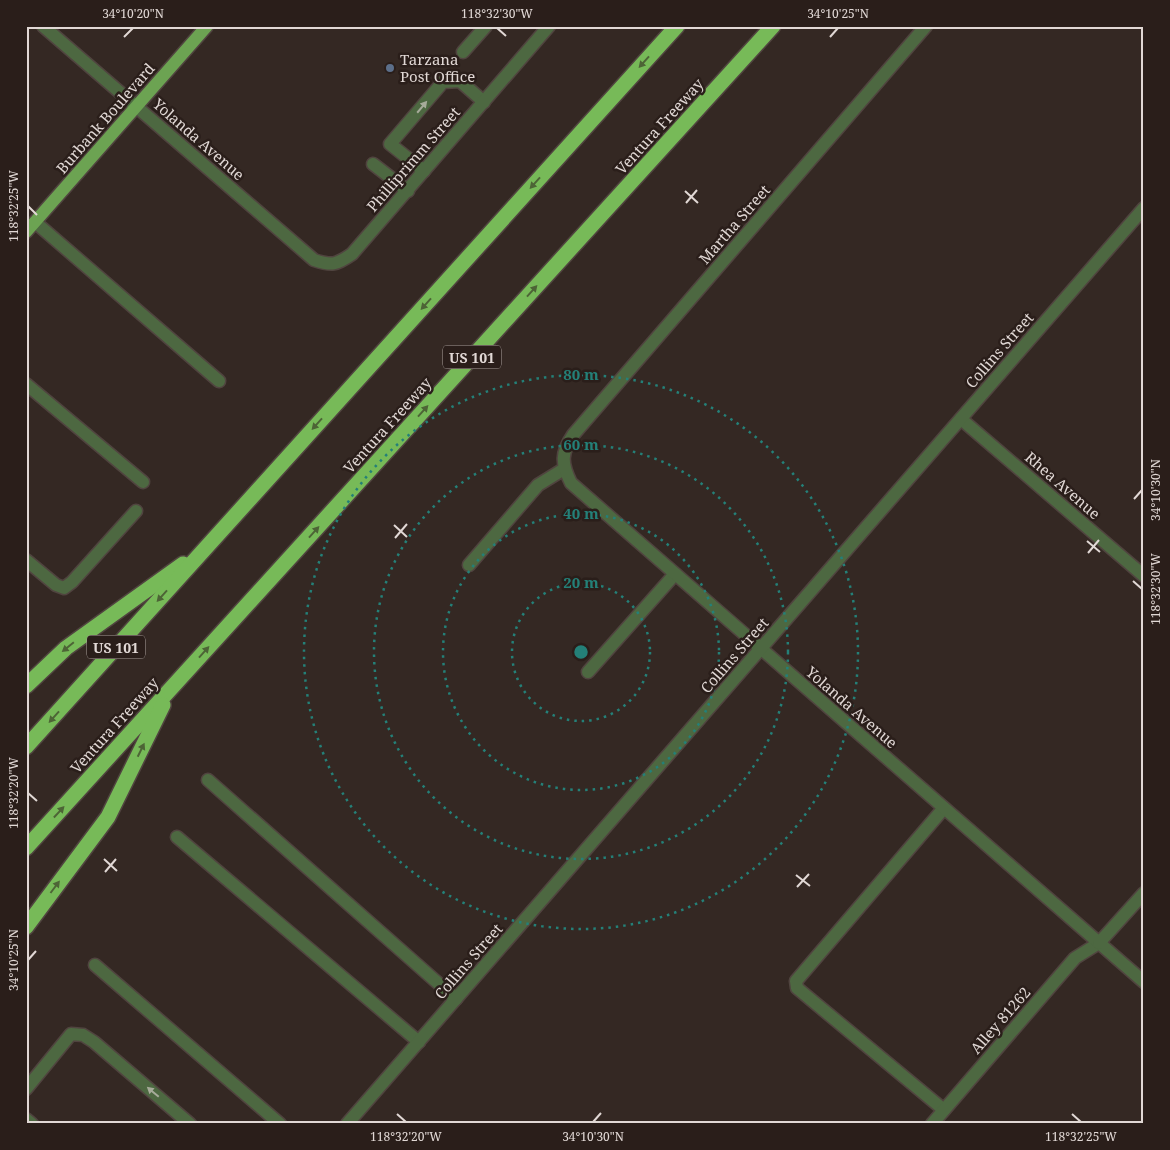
<svg xmlns="http://www.w3.org/2000/svg" width="1170" height="1150" font-family="'Noto Serif',serif">
<style>
.lines{fill:none;stroke-linecap:round;stroke-linejoin:round}
.service-casing{stroke:#50443f;stroke-width:15}
.minor-casing{stroke:#50443f;stroke-width:15}
.primary-casing{stroke:#50443f;stroke-width:15}
.motorway-casing{stroke:#50443f;stroke-width:18}
.service{stroke:#4d6841;stroke-width:12}
.minor{stroke:#4d6841;stroke-width:12}
.primary{stroke:#6ca352;stroke-width:12}
.motorway{stroke:#77ba58;stroke-width:15}
.oneway{fill:#4d6436}
.oneway2{fill:#a6ab9a}
.ticks{fill:none;stroke:#e1d8d5;stroke-width:2}
.ring{fill:none;stroke:#248078;stroke-width:2.5;stroke-dasharray:2.5 5}
.service-dot{fill:#5c6f8a;stroke:#2a1e1a;stroke-width:2}
.labels{text-anchor:middle;dominant-baseline:central;stroke-width:5;stroke-linejoin:round;paint-order:stroke}
.shield{fill:#2a1e1a;stroke:#aaa09d;stroke-width:1}
.shield-label{font-size:14px;font-weight:bold;fill:#e1d8d5}
.poi-label{font-size:15px;fill:#e1d8d5;stroke:#2a1e1a;text-anchor:start}
.street-label{font-size:15px;fill:#e1d8d5;stroke:#2a1e1a}
.centre{fill:#248078;stroke:#2a1e1a;stroke-width:2.5}
.ring-label{font-size:15px;text-anchor:middle;font-weight:bold;fill:#248078;stroke:#2a1e1a;stroke-width:5;stroke-linejoin:round;paint-order:stroke}
.neatline{fill:none;stroke:#e1d8d5;stroke-width:2}
.ticks-label{font-size:12px;text-anchor:middle;fill:#e1d8d5}
</style>
<rect width="100%" height="100%" fill="#342823"/>
<g class="lines">
<defs>
<g id="service">
<path d="M463 52 486 26"/>
<path d="M373 164 408 191"/>
<path d="M424 171 390 144 443 82 460 81 484 102"/>
<path d="M35 222 219 381"/>
<path d="M26 384 143 482"/>
<path d="M26 560 56 585 64 588 72 582 136 511"/>
<path d="M469 565 538 485 564 469"/>
<path d="M588 672 675 574"/>
<path d="M208 780 456 999"/>
<path d="M177 837 419 1042"/>
<path d="M95 965 280 1124"/>
<path d="M26 1089 71 1034 83 1035 94 1042 190 1124"/>
<path d="M944 1110 797 988 796 981 944 808"/>
<path d="M26 1119 32 1124"/>
<path d="M932 1124 1075 958 1099 943"/>
</g>
<g id="minor">
<path d="M43 26 314 260C332 266 336 265 352 254L549 26"/>
<path d="M926 26 573 435C561 453 561 463 571 483L1144 982"/>
<path d="M961 419 1144 576"/>
<path d="M1099 943 1144 893"/>
<path d="M347 1124 1144 208"/>
</g>
<path id="primary" d="M26 232 207 26"/>
<g id="motorway">
<path d="M26 686 66 648 183 564"/>
<path d="M26 747 677 26"/>
<path d="M26 848 773 26"/>
<path d="M26 927 108 817 163 705"/>
</g>
</defs>
<!-- service casing -->
<use href="#service" class="service-casing"/>
<!-- minor casing -->
<use href="#minor" class="minor-casing"/>
<!-- primary casing -->
<use href="#primary" class="primary-casing"/>
<!-- motorway casing -->
<use href="#motorway" class="motorway-casing"/>
<!-- service -->
<use href="#service" class="service"/>
<!-- minor -->
<use href="#minor" class="minor"/>
<!-- primary -->
<use href="#primary" class="primary"/>
<!-- motorway -->
<use href="#motorway" class="motorway"/>
</g>
<!-- one-way arrows -->
<defs><path id="oneway-solid" d="M-6-.8H1V-3.2L6.5 0L1 3.2V.8H-6Z" transform="scale(1.25)"/></defs>
<g class="oneway">
<use href="#oneway-solid" transform="translate(644 62) rotate(132)"/>
<use href="#oneway-solid" transform="translate(535 183) rotate(132)"/>
<use href="#oneway-solid" transform="translate(532 291) rotate(-48)"/>
<use href="#oneway-solid" transform="translate(426 304) rotate(132)"/>
<use href="#oneway-solid" transform="translate(423 411) rotate(-48)"/>
<use href="#oneway-solid" transform="translate(317 424) rotate(132)"/>
<use href="#oneway-solid" transform="translate(314 532) rotate(-48)"/>
<use href="#oneway-solid" transform="translate(162 596) rotate(132)"/>
<use href="#oneway-solid" transform="translate(68 647) rotate(141)"/>
<use href="#oneway-solid" transform="translate(204 652) rotate(-48)"/>
<use href="#oneway-solid" transform="translate(54 717) rotate(132)"/>
<use href="#oneway-solid" transform="translate(141 750) rotate(-64)"/>
<use href="#oneway-solid" transform="translate(59 812) rotate(-47)"/>
<use href="#oneway-solid" transform="translate(55 887) rotate(-53)"/>
</g>
<g class="oneway2">
<use href="#oneway-solid" transform="translate(422 107) rotate(-50)"/>
<use href="#oneway-solid" transform="translate(153 1092) rotate(-140)"/>
</g>
<!-- ticks -->
<path class="ticks" d="M497 28 506 36M124 37 133 28M830 37 838 28M685 191 698 203M686 203 697 190M28 206 37 215M1134 499 1142 490M394 525 407 537M395 538 407 524M1087 541 1100 552M1088 553 1099 540M1133 581 1142 589M28 793 37 801M104 859 117 871M105 872 116 859M796 875 810 886M797 887 809 874M28 960 36 951M397 1114 406 1122M1072 1114 1081 1122M593 1122 601 1113"/>
<!-- distance rings -->
<g class="ring">
<circle cx="581" cy="652" r="69"/>
<circle cx="581" cy="652" r="138"/>
<circle cx="581" cy="652" r="207"/>
<circle cx="581" cy="652" r="277"/>
</g>
<!-- markers -->
<circle class="service-dot" cx="390" cy="68" r="5"/>
<g class="labels">
<!-- shield labels -->
<g class="shield">
<rect x="443" y="345.5" width="58" height="23" rx="4"/>
<rect x="87" y="635.5" width="58" height="23" rx="4"/>
</g>
<g class="shield-label">
<text x="472" y="357">US 101</text>
<text x="116" y="647">US 101</text>
</g>
<!-- poi labels -->
<g class="poi-label">
<text x="400" y="59">Tarzana<tspan x="400" dy="17">Post Office</tspan></text>
</g>
<!-- street labels -->
<g class="street-label">
<text transform="translate(105 118) rotate(-49)">Burbank Boulevard</text>
<text transform="translate(659 126) rotate(-48)">Ventura Freeway</text>
<text transform="translate(199 139) rotate(41)">Yolanda Avenue</text>
<text transform="translate(413 159) rotate(-49)">Philliprimm Street</text>
<text transform="translate(734 224) rotate(-49)">Martha Street</text>
<text transform="translate(999 350) rotate(-49)">Collins Street</text>
<text transform="translate(387 425) rotate(-48)">Ventura Freeway</text>
<text transform="translate(1063 485) rotate(41)">Rhea Avenue</text>
<text transform="translate(734 655) rotate(-49)">Collins Street</text>
<text transform="translate(852 707) rotate(41)">Yolanda Avenue</text>
<text transform="translate(114 725) rotate(-48)">Ventura Freeway</text>
<text transform="translate(468 961) rotate(-49)">Collins Street</text>
<text transform="translate(1000 1020) rotate(-49)">Alley 81262</text>
</g>
</g>
<circle cx="581" cy="652" r="8" class="centre"/>
<g class="ring-label">
<text x="581" y="380">80 m</text>
<text x="581" y="450">60 m</text>
<text x="581" y="519">40 m</text>
<text x="581" y="588">20 m</text>
</g>
<!-- border -->
<rect width="1170" height="1150" fill="none" stroke="#2a1e1a" stroke-width="55"/>
<rect x="28" y="28" width="1114" height="1094" class="neatline"/>
<g class="ticks-label">
<text x="133" y="18">34°10'20"N</text>
<text x="497" y="18">118°32'30"W</text>
<text x="838" y="18">34°10'25"N</text>
<text transform="translate(14 206) rotate(-90)" y="4">118°32'25"W</text>
<text transform="translate(1156 490) rotate(-90)" y="4">34°10'30"N</text>
<text transform="translate(1156 589) rotate(-90)" y="4">118°32'30"W</text>
<text transform="translate(14 793) rotate(-90)" y="4">118°32'20"W</text>
<text transform="translate(14 960) rotate(-90)" y="4">34°10'25"N</text>
<text x="406" y="1141">118°32'20"W</text>
<text x="593" y="1141">34°10'30"N</text>
<text x="1081" y="1141">118°32'25"W</text>
</g>
</svg>
